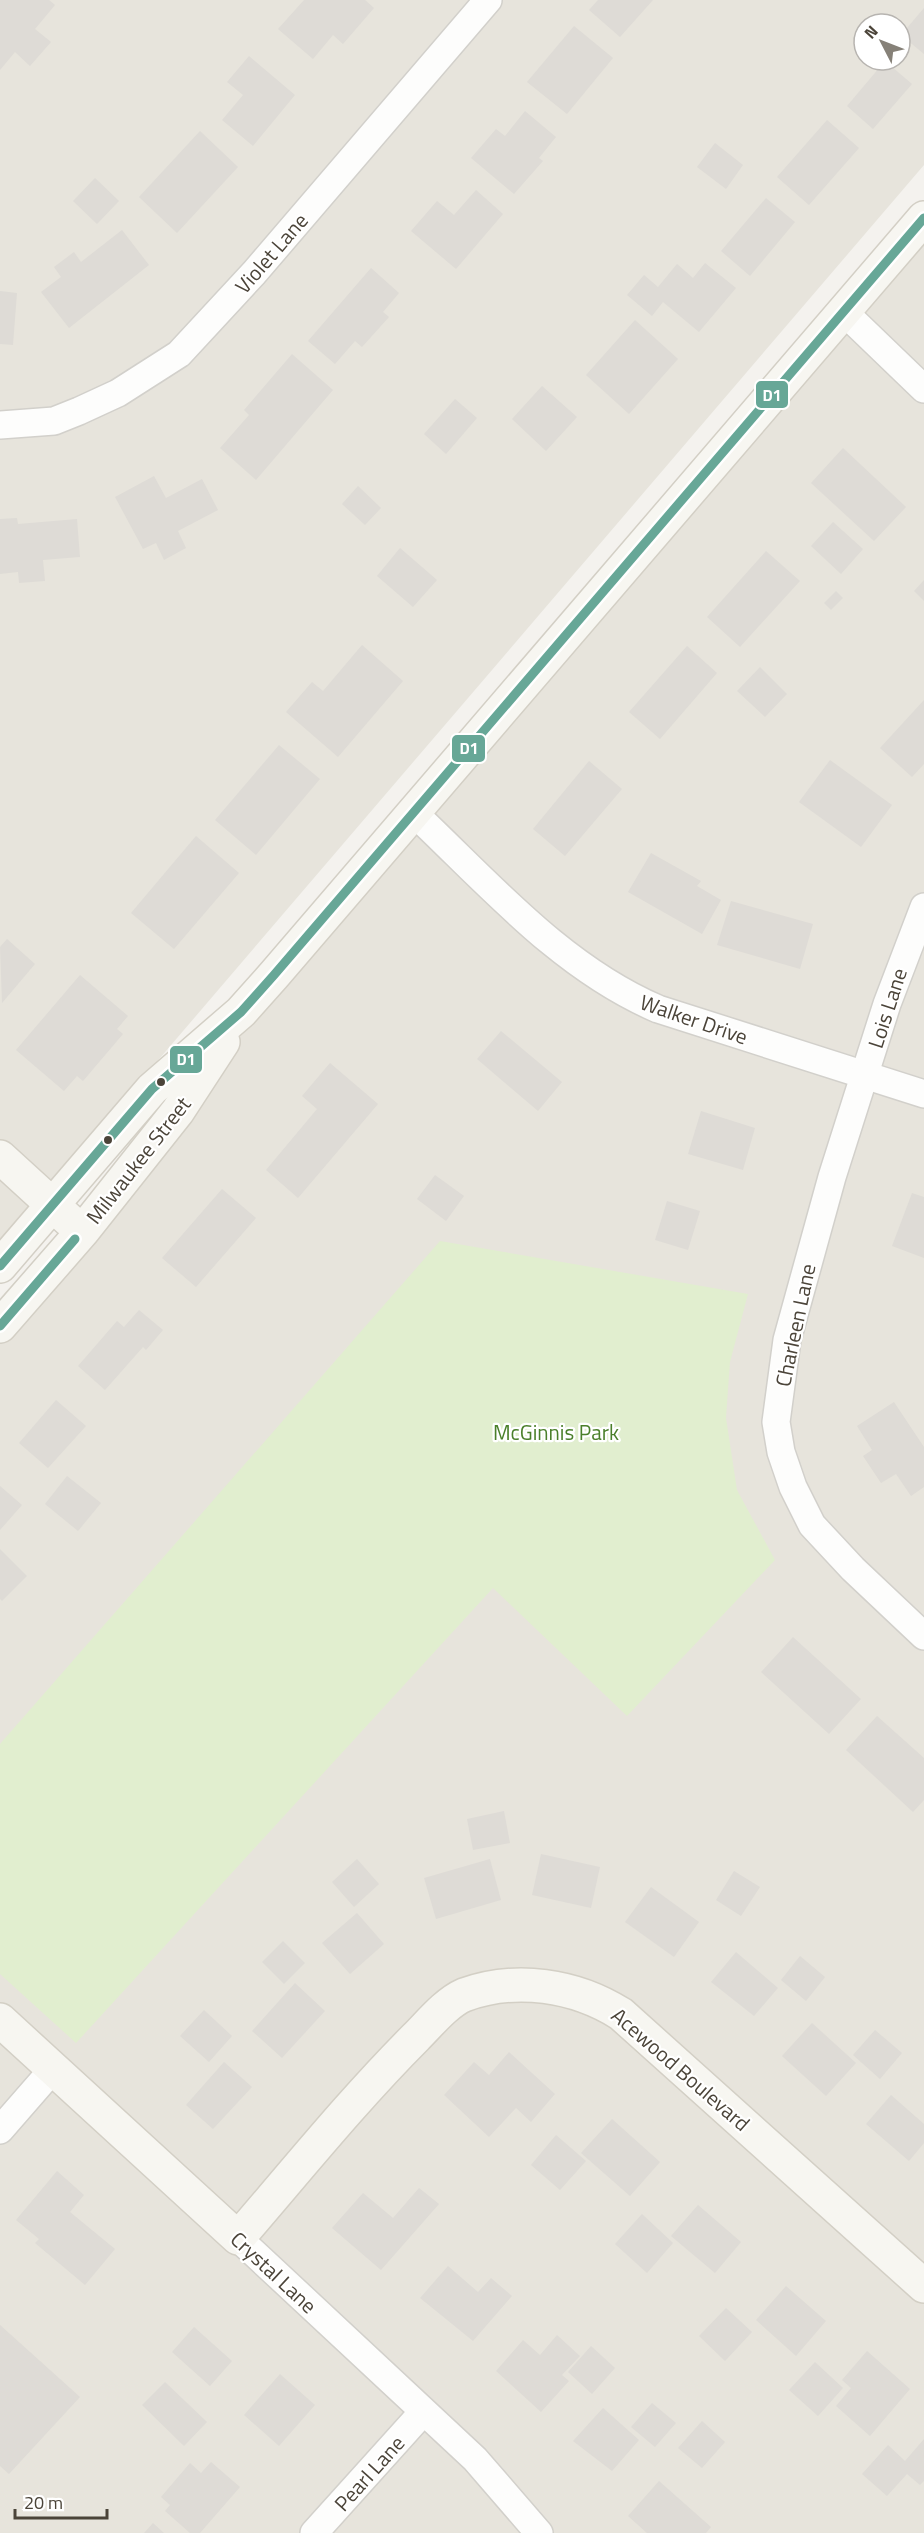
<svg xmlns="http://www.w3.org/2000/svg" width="924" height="2533" font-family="'Titillium Web',sans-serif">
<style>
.residential{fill:#e7e4dc;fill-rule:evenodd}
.green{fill:#e1eecf}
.building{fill:#dedbd6}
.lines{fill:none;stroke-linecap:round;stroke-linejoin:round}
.street-casing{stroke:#d2d0cb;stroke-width:30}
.secondary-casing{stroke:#d3cfc5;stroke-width:36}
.street{stroke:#fdfdfc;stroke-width:27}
.secondary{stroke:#f7f6f1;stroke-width:33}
.bus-1-casing{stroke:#fff;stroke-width:14}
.bus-1{stroke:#67a797;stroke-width:9}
.bus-dot{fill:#4b4439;stroke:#fff;stroke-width:2}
.labels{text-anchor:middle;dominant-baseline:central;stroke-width:4.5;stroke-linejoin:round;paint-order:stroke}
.street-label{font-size:21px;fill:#4b4439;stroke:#fff}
.park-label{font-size:21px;fill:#4a7f2a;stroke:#fff}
.line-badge{stroke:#fff;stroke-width:2}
.badge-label{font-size:16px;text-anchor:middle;font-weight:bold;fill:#fff}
</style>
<rect width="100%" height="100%" fill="#f4f2ee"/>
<!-- residential -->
<g class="residential">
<path d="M0 0H924V165L0 1245ZM864 24H900V60H864Z"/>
<path d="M924 218V2533H0V1326L241 1012Z"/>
</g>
<!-- green -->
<path class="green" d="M440 1241 748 1294 730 1362 726 1418 737 1490 775 1560 627 1716 493 1588 76 2043 0 1974V1744Z"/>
<!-- building -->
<g class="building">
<path d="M0 0H49L55 5 35 29 51 42 30 66 15 52 0 70Z"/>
<path d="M304 0H365L374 8 343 44 333 35 313 59 278 29Z"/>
<path d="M598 0H653L620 37 589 10Z"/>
<path d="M924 8V54L901 35Z"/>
<path d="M574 26 613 58 567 114 527 82Z"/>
<path d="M249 56 295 95 253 146 222 120 243 95 227 82Z"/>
<path d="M885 61 912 84 873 129 847 106Z"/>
<path d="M525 111 556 137 539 158 543 161 514 194 471 158 496 129 505 136Z"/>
<path d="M827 120 859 148 809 205 777 177Z"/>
<path d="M200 131 238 167 177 233 139 197Z"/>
<path d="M715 143 743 165 726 189 697 167Z"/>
<path d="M95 178 119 201 97 224 73 201Z"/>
<path d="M476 190 503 214 456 269 411 231 437 201 454 215Z"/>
<path d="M766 198 795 222 750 276 721 251Z"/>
<path d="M122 230 149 265 69 328 41 292 61 277 54 267 74 252 81 262Z"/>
<path d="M705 263 736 288 699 332 663 302 652 316 627 295 644 275 658 287 677 264 693 278Z"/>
<path d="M371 268 399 293 383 312 389 317 362 347 355 341 335 364 308 341Z"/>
<path d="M0 291 17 293 13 345 0 344Z"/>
<path d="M635 320 678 359 629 414 586 375Z"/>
<path d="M292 354 333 390 256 480 220 448 249 415 244 410Z"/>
<path d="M542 386 577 417 546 451 512 419Z"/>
<path d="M455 399 477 418 446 454 424 434Z"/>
<path d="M843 448 906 507 874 541 811 483Z"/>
<path d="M154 476 166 498 202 479 218 510 178 531 186 548 164 560 156 543 143 549 115 497Z"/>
<path d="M358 486 381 508 365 525 342 504Z"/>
<path d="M17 518 18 524 77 519 80 557 43 560 45 581 19 583 18 572 0 574V519Z"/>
<path d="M833 522 863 549 841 574 811 546Z"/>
<path d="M400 548 437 580 413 607 377 576Z"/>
<path d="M766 551 800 581 740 647 707 617Z"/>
<path d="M924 580V601L914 591Z"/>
<path d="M836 591 843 598 831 610 824 603Z"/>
<path d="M362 645 403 681 338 757 286 712 312 682 323 691Z"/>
<path d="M687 646 717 673 660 739 629 712Z"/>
<path d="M760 667 787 694 765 717 737 691Z"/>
<path d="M924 700V764L912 777 880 748Z"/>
<path d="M279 745 320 779 256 855 215 820Z"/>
<path d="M830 760 892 805 861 847 799 802Z"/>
<path d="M589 761 622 789 565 856 533 829Z"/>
<path d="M196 836 239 873 174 949 131 913Z"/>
<path d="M651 853 701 881 697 886 721 900 702 934 628 892Z"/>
<path d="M731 901 813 924 800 969 717 945Z"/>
<path d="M7 939 35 964 2 1003 0 947Z"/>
<path d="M80 975 128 1016 117 1029 123 1034 83 1081 77 1076 64 1091 16 1050Z"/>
<path d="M501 1031 562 1082 538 1111 477 1059Z"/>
<path d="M330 1063 378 1104 298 1198 266 1170 317 1109 302 1096Z"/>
<path d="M701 1111 755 1128 743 1170 688 1154Z"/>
<path d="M435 1175 464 1196 446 1221 417 1199Z"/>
<path d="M222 1189 256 1218 196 1287 162 1258Z"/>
<path d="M912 1193 924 1197V1258L892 1246Z"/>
<path d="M667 1201 700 1211 688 1250 655 1240Z"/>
<path d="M139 1310 163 1330 146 1350 143 1347 105 1390 78 1366 117 1321 124 1327Z"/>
<path d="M56 1400 86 1426 48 1468 19 1443Z"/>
<path d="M894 1402 924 1447V1487L911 1496 896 1474 881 1483 863 1456 872 1450 857 1426Z"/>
<path d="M67 1476 101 1503 78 1531 45 1504Z"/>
<path d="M0 1486 22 1505 0 1530Z"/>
<path d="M0 1549 27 1576 2 1601 0 1599Z"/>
<path d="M793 1637 861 1699 829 1734 761 1672Z"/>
<path d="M877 1716 924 1758V1800L913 1812 846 1750Z"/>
<path d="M504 1811 510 1843 473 1850 467 1819Z"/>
<path d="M541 1854 600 1867 591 1908 532 1895Z"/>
<path d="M357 1859 379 1884 354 1907 332 1882Z"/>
<path d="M490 1859 501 1900 436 1919 424 1878Z"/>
<path d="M734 1871 760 1887 741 1916 716 1900Z"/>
<path d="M651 1887 699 1922 674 1957 625 1922Z"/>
<path d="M357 1913 384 1944 350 1974 322 1943Z"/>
<path d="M283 1941 305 1963 284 1984 262 1962Z"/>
<path d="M736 1952 778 1988 754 2016 711 1982Z"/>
<path d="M800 1956 825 1977 806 2001 781 1980Z"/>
<path d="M295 1983 325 2011 282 2058 252 2031Z"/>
<path d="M204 2010 232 2036 209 2062 180 2036Z"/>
<path d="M812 2023 856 2063 826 2096 782 2056Z"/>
<path d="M875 2030 902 2053 880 2079 853 2055Z"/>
<path d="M509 2052 555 2094 531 2122 516 2108 489 2137 444 2095 474 2062 489 2075Z"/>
<path d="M224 2062 252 2087 213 2129 186 2105Z"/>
<path d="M891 2095 924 2124V2143L909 2161 866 2124Z"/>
<path d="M612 2119 660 2162 630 2196 581 2153Z"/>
<path d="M556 2135 586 2161 560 2190 531 2165Z"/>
<path d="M57 2171 84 2195 70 2212 115 2249 85 2285 35 2243 39 2239 16 2220Z"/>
<path d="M419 2188 439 2204 381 2270 332 2228 363 2193 393 2218Z"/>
<path d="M698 2205 741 2242 715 2273 671 2236Z"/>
<path d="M642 2214 673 2243 647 2273 615 2244Z"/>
<path d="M448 2266 478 2292 491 2278 512 2296 473 2341 420 2298Z"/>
<path d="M786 2286 826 2321 796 2356 756 2320Z"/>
<path d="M726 2308 752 2332 725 2361 699 2336Z"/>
<path d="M0 2325 80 2397 9 2474 0 2466Z"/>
<path d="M194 2327 232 2361 210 2386 172 2352Z"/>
<path d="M557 2335 580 2356 562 2375 569 2381 541 2412 496 2371 523 2340 540 2355Z"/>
<path d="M591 2346 615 2368 592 2394 568 2372Z"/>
<path d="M867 2351 910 2389 870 2436 836 2406 851 2388 842 2380Z"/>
<path d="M815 2362 843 2388 818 2416 789 2390Z"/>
<path d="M280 2374 315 2405 279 2446 244 2415Z"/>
<path d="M165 2382 207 2422 184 2446 142 2405Z"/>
<path d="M652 2403 676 2423 655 2447 631 2427Z"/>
<path d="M603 2408 639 2440 612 2471 573 2441Z"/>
<path d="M702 2421 725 2442 702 2468 678 2448Z"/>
<path d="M924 2439V2481L920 2485 907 2474 887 2496 862 2474 888 2445 905 2461Z"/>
<path d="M211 2462 240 2487 200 2533H190L165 2511 170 2505 161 2497 190 2463 201 2473Z"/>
<path d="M659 2481 711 2527 706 2533H647L628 2516Z"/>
<path d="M153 2523 164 2533H144Z"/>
</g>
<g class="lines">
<defs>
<g id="street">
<path d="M844 312 924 389"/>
<path d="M0 425 54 421 79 411 118 393 179 354 254 273 488 0"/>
<path d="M415 814C490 885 562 968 658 1009L924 1094"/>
<path d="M924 907 887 1004 832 1177 787 1340 776 1422 781 1452 793 1487 812 1525 853 1569 924 1636"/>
<path d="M0 2130 54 2068"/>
<path d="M238 2238 475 2459 539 2533"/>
<path d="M314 2533 423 2412"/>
</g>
<g id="secondary">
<path d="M0 1157 69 1220"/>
<path d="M0 1266 152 1089 241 1012 274 975 924 218"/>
<path d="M0 1326 82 1232 178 1111 223 1042"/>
<path d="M0 2020 238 2238C296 2171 353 2100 416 2037 430 2023 446 2003 464 1995 516 1976 575 1985 621 2014L924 2286"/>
</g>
</defs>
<!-- street casing -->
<use href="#street" class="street-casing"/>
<!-- secondary casing -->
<use href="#secondary" class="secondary-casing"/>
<!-- street -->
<use href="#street" class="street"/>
<!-- secondary -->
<use href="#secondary" class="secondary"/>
<defs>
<g id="bus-1">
<path d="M0 1266 152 1089 241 1012 274 975 924 218"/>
<path d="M0 1326 75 1239"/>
</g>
</defs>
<!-- bus-1 casing -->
<use href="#bus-1" class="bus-1-casing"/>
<!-- bus-1 -->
<use href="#bus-1" class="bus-1"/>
</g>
<!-- markers -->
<g class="bus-dot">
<circle cx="161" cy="1082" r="5"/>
<circle cx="108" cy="1140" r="5"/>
</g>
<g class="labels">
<!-- street labels -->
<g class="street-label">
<text transform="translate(271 253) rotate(-49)">Violet Lane</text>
<text transform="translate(887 1008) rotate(-72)">Lois Lane</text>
<text transform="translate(694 1019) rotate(19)">Walker Drive</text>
<text transform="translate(138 1160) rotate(-52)">Milwaukee Street</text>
<text transform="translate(795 1325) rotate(-78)">Charleen Lane</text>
<text transform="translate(681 2069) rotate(41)">Acewood Boulevard</text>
<text transform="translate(274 2272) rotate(43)">Crystal Lane</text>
<text transform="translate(369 2473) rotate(-48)">Pearl Lane</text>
</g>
<!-- park labels -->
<g class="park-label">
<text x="556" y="1432">McGinnis Park</text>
</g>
</g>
<g class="line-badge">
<rect x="755" y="380" width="34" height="29" rx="6" fill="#67a797"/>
<rect x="451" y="734" width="35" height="29" rx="6" fill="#67a797"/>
<rect x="169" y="1045" width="34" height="29" rx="6" fill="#67a797"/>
</g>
<g class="badge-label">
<text x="772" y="401">D1</text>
<text x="469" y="754">D1</text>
<text x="186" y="1065">D1</text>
</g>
<!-- north arrow -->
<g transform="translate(882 42) rotate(312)"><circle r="28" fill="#ffffff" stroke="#b7b4b0" stroke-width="1.5"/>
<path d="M0-4.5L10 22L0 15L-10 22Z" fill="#868178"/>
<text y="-9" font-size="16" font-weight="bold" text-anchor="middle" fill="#4b4439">N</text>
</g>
<!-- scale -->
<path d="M15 2509v9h92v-9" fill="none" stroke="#4b4439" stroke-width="3"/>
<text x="24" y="2509" font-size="18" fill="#4b4439" stroke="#ffffff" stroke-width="4.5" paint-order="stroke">20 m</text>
</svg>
